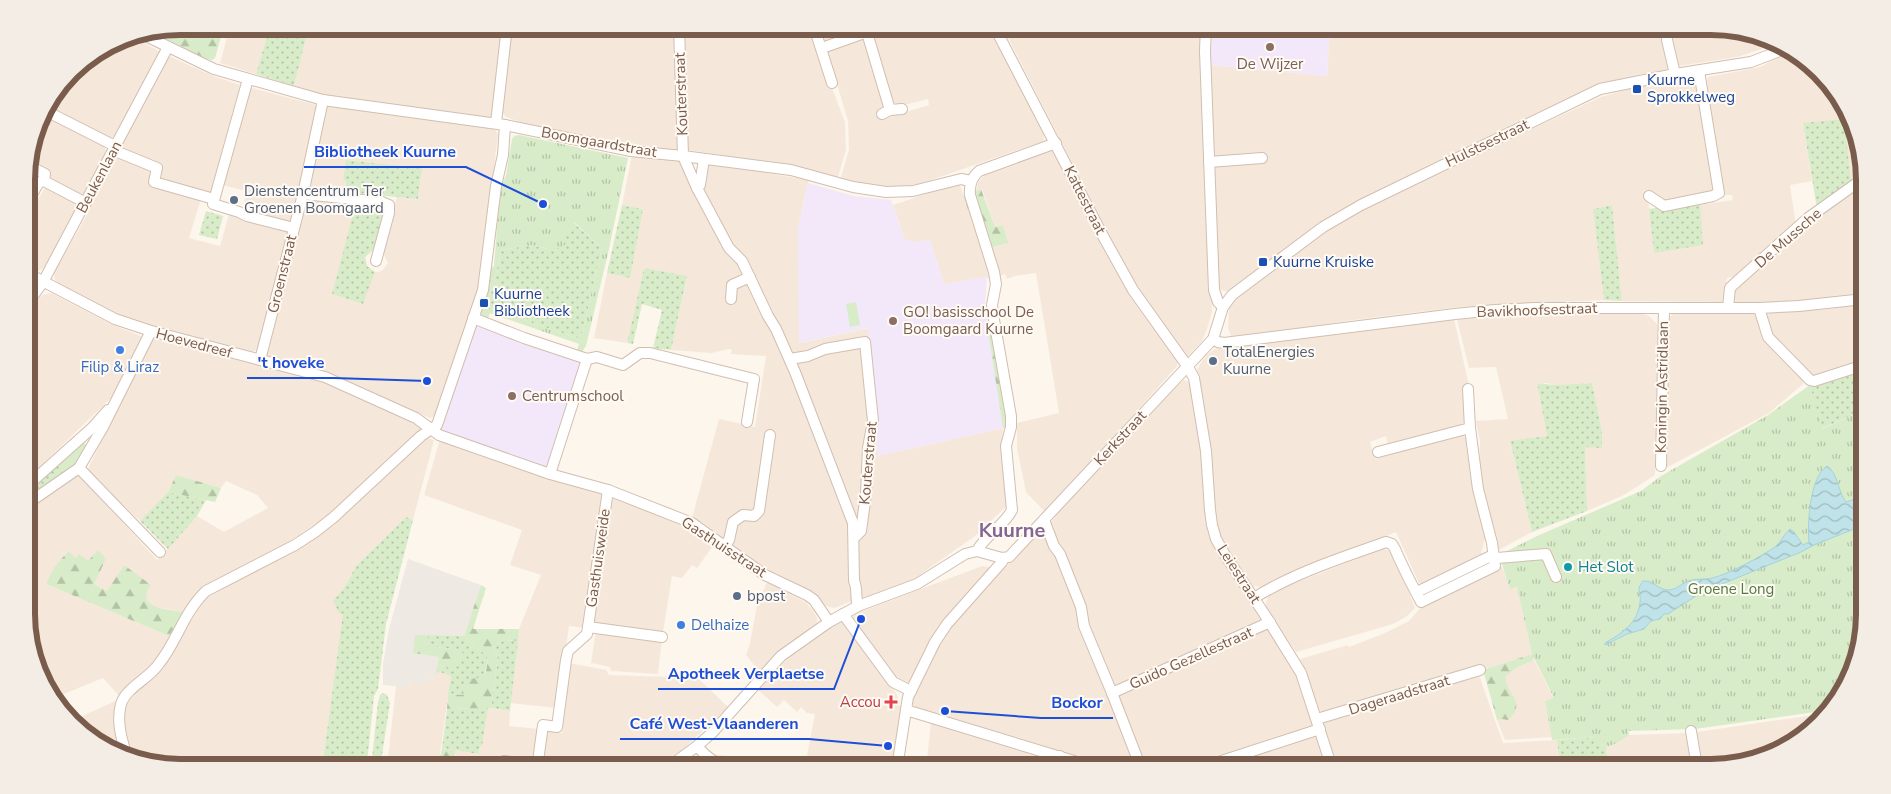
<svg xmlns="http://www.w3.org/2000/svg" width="1891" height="794" font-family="'Nunito Sans',sans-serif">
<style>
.residential{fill:#f5e8da}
.industrial{fill:#efe9e4}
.education{fill:#f3e8fa}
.grass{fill:url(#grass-dots)}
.forest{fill:url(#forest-firs)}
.park{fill:url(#park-tufts);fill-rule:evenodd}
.garden{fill:#d8ecc9}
.water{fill:url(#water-waves);stroke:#a5d3da}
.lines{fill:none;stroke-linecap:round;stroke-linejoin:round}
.minor-casing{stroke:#d1beb0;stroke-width:12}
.minor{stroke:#fff;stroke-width:10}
.education-dot{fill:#8d6e63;stroke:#fffaf3;stroke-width:2}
.transit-dot{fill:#1a4fb4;stroke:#fffaf3;stroke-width:2}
.service-dot{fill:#5c6f8a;stroke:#fffaf3;stroke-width:2}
.shop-dot{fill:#3f7fe0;stroke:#fffaf3;stroke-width:2}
.culture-dot{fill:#0f9aa8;stroke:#fffaf3;stroke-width:2}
.health-dot{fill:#e0444e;stroke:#fffaf3;stroke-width:2}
.labels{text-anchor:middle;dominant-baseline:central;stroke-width:4;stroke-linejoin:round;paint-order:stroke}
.education-label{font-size:15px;fill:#785e54;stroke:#fffaf3;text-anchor:start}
.transit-label{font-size:15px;fill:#164399;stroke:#fffaf3;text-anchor:start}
.street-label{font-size:15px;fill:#7a5c4d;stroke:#fffaf3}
.service-label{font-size:15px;fill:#4e5e75;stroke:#fffaf3;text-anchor:start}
.shop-label{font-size:15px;fill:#366cbe;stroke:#fffaf3}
.culture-label{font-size:15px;fill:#0d838f;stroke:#fffaf3;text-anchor:start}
.park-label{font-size:15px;fill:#537a41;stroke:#fffaf3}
.health-label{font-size:15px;fill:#be3a42;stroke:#fffaf3;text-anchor:end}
.district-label{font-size:20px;font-weight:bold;fill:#846695;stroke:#fffaf3}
.rim{fill:none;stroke:#7a5c4d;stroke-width:6}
.leader{fill:none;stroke:#1d4ed8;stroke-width:2}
.callout-dot{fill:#1d4ed8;stroke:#fffaf3;stroke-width:2}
.callout-label{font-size:16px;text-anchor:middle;font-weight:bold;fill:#1d4ed8;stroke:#fffaf3;stroke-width:4;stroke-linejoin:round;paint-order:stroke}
</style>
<defs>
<pattern id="grass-dots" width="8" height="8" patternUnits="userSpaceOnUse" patternTransform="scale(1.25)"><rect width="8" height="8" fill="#d8ecc9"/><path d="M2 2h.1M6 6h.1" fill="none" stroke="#b4c2a5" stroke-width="1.8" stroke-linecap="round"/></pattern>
<pattern id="forest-firs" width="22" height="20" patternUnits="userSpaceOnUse" patternTransform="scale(1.25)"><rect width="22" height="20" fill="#d8ecc9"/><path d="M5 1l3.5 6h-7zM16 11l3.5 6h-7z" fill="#b4c2a5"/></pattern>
<pattern id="park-tufts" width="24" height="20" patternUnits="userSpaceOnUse" patternTransform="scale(1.25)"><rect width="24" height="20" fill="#d8ecc9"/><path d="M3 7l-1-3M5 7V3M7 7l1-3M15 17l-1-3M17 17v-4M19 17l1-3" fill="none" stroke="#b4c2a5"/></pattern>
<pattern id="water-waves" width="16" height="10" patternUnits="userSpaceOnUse" patternTransform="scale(1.25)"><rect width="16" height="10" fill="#bfe3e8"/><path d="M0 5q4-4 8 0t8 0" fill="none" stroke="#a0bbbe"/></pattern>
</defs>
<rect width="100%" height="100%" fill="#fdf6ec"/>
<!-- residential -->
<g class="residential">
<path d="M230 26H270L256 74 220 63Z"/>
<path d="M309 26H503L493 120 354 102 322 95 294 86Z"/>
<path d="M511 26H676L679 146 676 153 649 151 522 123 506 117 502 112Z"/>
<path d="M684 26H862L860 31 825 42 812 27 830 88H832L845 122 846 149 838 177 775 163 688 150 685 119Z"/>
<path d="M870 26H990L1044 133V141L922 183 899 187 870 185 841 178 849 149 848 121 827 51 865 39 884 104 880 111 883 119 929 105 928 99 900 106 892 101Z"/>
<path d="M1002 26H1203L1202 51 1212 312 1207 329 1202 341 1187 357 1182 354 1127 270Z"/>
<path d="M1330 26H1664L1668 58V67L1665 71 1642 74 1593 88 1320 223 1228 291H1223L1219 288 1210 65 1327 76Z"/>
<path d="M1670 26H1711L1770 38 1776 42 1765 48 1737 57 1679 66 1671 36Z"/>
<path d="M132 36 160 52 117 133 113 137 105 139 46 107 78 65 121 38Z"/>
<path d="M1788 52 1833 87 1863 160 1864 175 1851 182 1803 123 1812 181 1790 185 1796 225 1732 281V277L1727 278 1726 302 1622 301 1612 205 1593 209 1604 300 1459 307 1353 320 1237 338 1231 336 1228 328 1229 308 1233 299 1315 237 1348 217 1488 149 1601 97 1639 86 1694 78 1698 81 1715 186 1710 192 1664 201 1647 189 1654 253 1700 201 1706 199 1707 204 1733 200 1732 195H1724L1722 188 1707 81 1708 77 1760 67Z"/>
<path d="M169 56 213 76 240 85 209 198 201 199 189 238 220 246 230 211 286 229 288 234 259 346 255 351 252 352 119 317 63 287 55 280 54 273 83 222 166 57Z"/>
<path d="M248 87 316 105 318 108 292 222 288 224 242 210 247 191 222 185Z"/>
<path d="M327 106 488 127H493L498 134 481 279 475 303 435 416 430 418 337 376 269 357 265 354 305 200 309 198 382 206 374 249 365 257 367 266 375 272H379L383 270 388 263 382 250 397 197 418 199 422 168 347 160 343 180 346 181 344 195 307 190Z"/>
<path d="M42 113 104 146 106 151 83 197 40 174 27 193V169Z"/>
<path d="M1050 150 1055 151 1114 268 1134 302 1178 362 1177 366 1046 513 1026 492 1017 448V423L1059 413 1036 273 1015 276 1007 279 1005 274 1000 276 991 248 1008 243 1003 225 995 227 982 189 976 191 978 182 989 171Z"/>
<path d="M632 155 680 160 739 261 785 350 849 516 850 583 852 601 834 608 826 606 810 590 763 567 702 522 692 518 719 419 755 427 766 356 731 354 732 350 729 349 711 353 671 350 687 277 644 268 627 343 594 338 607 273 629 278 643 209 622 205Z"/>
<path d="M707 163 809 180 801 212 800 343 869 328 878 456 1003 428 1002 444 1010 503 975 536 908 583 859 600 855 523 835 472 736 252 702 189Z"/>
<path d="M1864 182V295L1803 303 1732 302V287L1781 245Z"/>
<path d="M959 183 993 279 987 278 944 284 930 240 917 242 905 240 893 205Z"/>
<path d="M46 185 80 203 47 267 33 273 27 269V221Z"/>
<path d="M51 293 111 324 143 337 113 396 27 479V314L39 298 43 295Z"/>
<path d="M1864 304V361L1815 376 1807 375 1767 328 1766 312 1829 309Z"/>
<path d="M1544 311 1641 313 1649 316 1658 325 1655 475 1624 495 1587 511 1585 447H1602V432L1592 383 1554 385 1546 383H1537L1547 436 1510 442 1532 532 1497 551 1483 493 1479 469 1480 441 1476 421 1508 419 1496 367 1469 368 1457 319 1513 313Z"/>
<path d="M1758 312 1761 334 1778 355 1804 380 1803 384 1769 413 1666 468 1668 318 1675 313Z"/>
<path d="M1454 319 1475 412 1458 427 1388 446 1386 436 1370 442 1375 459 1460 434 1464 436 1468 440 1473 490 1485 538 1481 554 1423 584 1419 583 1396 532 1262 587 1251 586 1217 534 1196 372 1202 361 1209 353 1215 349 1227 346Z"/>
<path d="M153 338 305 376 330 385 414 422 419 426 421 430 332 513 276 550 198 592 183 612 156 607 149 604 146 597V592L124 565 107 591 94 584 106 559 88 561 76 558 67 551 46 584 169 636 162 656 119 696 103 678 54 698 28 635 27 509 72 478 77 476H80L157 560 197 516 224 532 268 508 257 495 226 481 221 488 176 475 168 492 140 521 89 473 88 469 106 431Z"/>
<path d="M1184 380 1190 383 1197 412 1203 455 1207 531 1212 543 1263 617V621L1116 687 1113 685 1050 524 1061 509 1156 404Z"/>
<path d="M428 438 434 440 413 520 406 517 361 561 356 566 346 585 333 601 344 613 322 768H180L132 758 122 718 123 708 140 688 160 668 206 598 317 536Z"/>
<path d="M440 439 599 491 601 494 602 497 584 628 569 626 557 708 510 703 519 629 541 575 510 565 522 530 424 495Z"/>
<path d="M613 499H617L689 526 715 543 697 568 692 565 682 578 672 576 663 632 624 626 623 629 592 625 610 503Z"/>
<path d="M1044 530 1046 532 1077 608 1137 768H1106L916 707 912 703V696L928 661 956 619 1039 532Z"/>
<path d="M1384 548 1394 554 1415 608 1407 616 1393 624 1296 652 1266 608V602L1270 593Z"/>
<path d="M982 566 989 567 990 570 911 681 907 682 891 674 853 622V618L855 614Z"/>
<path d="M1502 567 1510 588 1517 587 1532 654 1483 670 1481 664 1324 713 1320 711 1300 659 1348 645 1349 647 1383 634 1409 621 1421 607Z"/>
<path d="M767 582 805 602 813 610 817 618V624L780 653 760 672 746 655 750 643 757 606Z"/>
<path d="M839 621H844L890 683 898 697 901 708 893 768H679L699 755 705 746 710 754 717 755 806 761 815 714 807 713 801 707 797 712 784 700 777 707 758 690 791 655Z"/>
<path d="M1268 627 1296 670 1315 723 1314 728 1189 768H1144L1117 695Z"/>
<path d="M596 631 662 639 658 674 611 671 610 667 591 663Z"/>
<path d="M1534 660 1554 699 1545 701 1552 737 1505 740 1497 720 1502 719 1506 675 1516 668Z"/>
<path d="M569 663 606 670 609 675 702 678 701 681 728 707 683 749 655 768H541L545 731 562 733 566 705H563Z"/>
<path d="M440 672 451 675 438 768H387L396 686 428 678 436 679V674Z"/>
<path d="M1479 675 1503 743 1557 740 1560 767 1335 768 1324 728V723Z"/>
<path d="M115 701V726L122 756 74 720Z"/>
<path d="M488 708 510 711 509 726 539 729 532 768H453L455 750 479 754 480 746 482 745Z"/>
<path d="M1827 713 1797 742 1721 767H1702L1697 732Z"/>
<path d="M931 722 1056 759 1053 768H926Z"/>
<path d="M1688 733 1693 767H1608L1606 746H1610L1629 735Z"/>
<path d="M1318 735 1329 768H1215Z"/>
</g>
<!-- industrial -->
<path class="industrial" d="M408 559 481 585 464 636 415 635 439 657 436 679 428 678 427 685 409 682 408 687 383 685V664L389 629Z"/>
<!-- education -->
<g class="education">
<path d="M1213 26 1280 29 1281 26H1330L1327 76 1210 65Z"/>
<path d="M808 183 854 196 891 200 905 240 917 242 930 240 944 284 987 277 985 305 1003 428 878 456 868 328 799 343 798 227Z"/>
<path d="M477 325 584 362 549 469 440 429Z"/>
<path d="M699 755 707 768H679L688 762Z"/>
</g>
<!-- grass -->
<g class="grass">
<path d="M270 26H309L294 86 256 74Z"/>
<path d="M1844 119 1851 182 1817 209 1803 123Z"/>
<path d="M346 160 422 168 418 199 345 192 346 181 343 180Z"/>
<path d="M1700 201 1703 245 1654 253 1649 209Z"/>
<path d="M356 203 382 206 385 209V213L374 249 365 257 367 266 375 272 363 304 332 294Z"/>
<path d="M622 205 643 209 630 278 607 273Z"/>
<path d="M1612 205 1622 301 1604 300 1593 209Z"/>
<path d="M206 211 223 216 217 239 199 235Z"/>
<path d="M574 223 602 248 582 334 577 338 491 309 488 303C492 285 499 268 501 250L532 245 548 249Z"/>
<path d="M644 268 687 276 671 350 653 348 662 310 642 304 633 344 627 343Z"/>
<path d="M1864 371V410L1821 429 1810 385Z"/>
<path d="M1537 383 1554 385 1592 383 1602 432V448L1585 447 1587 511 1532 532 1510 441 1547 436Z"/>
<path d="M59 462 64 474 30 496H27L29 490Z"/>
<path d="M168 492 206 500 197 516 168 549 140 521Z"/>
<path d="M406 517 413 520 386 624 378 689 374 696 367 763 362 768H322L343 614 339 613 333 601 346 585 356 566Z"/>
<path d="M428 635 464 636 476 648 487 655C489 676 477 681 463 695L448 694 451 676 440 672 442 667 461 650 426 646Z"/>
<path d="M503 641H518L510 711 491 708 498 656 493 649 495 645Z"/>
<path d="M383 693 387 695 390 703 380 768H371L378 702 380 695Z"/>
<path d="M488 708 482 746H480L479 754 442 748 447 709Z"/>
<path d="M1596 737 1603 746H1606L1608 767H1560L1557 740Z"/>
</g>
<!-- forest -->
<g class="forest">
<path d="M202 26H224L215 58 212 60 204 58 153 32 167 29 191 41 197 29Z"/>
<path d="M981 189 995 227 1003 225 1008 243 983 250 963 196Z"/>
<path d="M994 323 1009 426 1003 428 987 324Z"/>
<path d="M82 441 89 448 78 463 64 474 61 470 59 462Z"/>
<path d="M176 475 221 488 215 502 168 492Z"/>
<path d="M98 550 106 559 94 584 107 591 124 565 151 585C134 608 167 609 183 612L169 636 46 584 54 568 68 551 76 558 79 554 88 561Z"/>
<path d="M481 585 486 588 473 629H519L518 641C509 641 498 639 493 649L498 656 491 708 447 709 448 694 463 695 467 679C486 679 488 672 487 655L476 648 464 636Z"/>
<path d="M415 635H428L427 646 461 650 464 655 463 661 459 665 450 669 444 665 442 667 440 672 436 674 439 657 413 653Z"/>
<path d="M1532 654 1534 660 1516 668 1506 676C1504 694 1529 701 1508 720L1502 719 1497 720 1483 670Z"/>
<path d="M442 748 455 750 453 768H438Z"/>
</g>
<!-- park -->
<g class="park">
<path d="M180 26H202L197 29 191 41 167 29Z"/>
<path d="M519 135 628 158 609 249 586 346 582 352 576 353 579 344 490 313 487 321 483 318 480 311 490 269 494 266 500 191 506 175 512 139 514 136ZM575 223 602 248 582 334 577 338 491 309 488 303C492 285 499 268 501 250L532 245 548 249 561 248 567 242 565 233Z"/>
<path d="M1810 385 1822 429 1864 410 1865 614 1853 673 1833 708 1830 710 1695 729 1628 731 1629 735C1617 742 1604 755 1596 737L1552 740 1545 701 1554 698 1532 654 1517 587 1510 589 1499 555 1537 536 1641 491 1661 476 1768 415Z"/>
</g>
<!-- garden -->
<path class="garden" d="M856 302 860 325 850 327 846 304Z"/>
<!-- water -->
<path class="water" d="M1827 466C1838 473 1838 492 1846 502L1864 496V525L1814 545 1801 552 1702 592 1668 614H1664L1660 619 1651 621 1644 629 1627 634 1605 645V643C1622 633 1637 624 1640 603 1642 594 1635 590 1643 581 1653 580 1659 590 1668 590 1677 590 1681 583 1689 581 1697 578 1705 580 1712 578 1727 575 1762 556 1775 547 1781 542 1784 534 1790 529L1794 532 1803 545 1809 542C1807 524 1810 476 1827 466Z"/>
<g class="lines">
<defs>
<g id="minor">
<path d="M679 26 683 156 697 188 729 248 742 261 768 316 776 329 795 372 853 523 854 581C858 589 855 598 858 606"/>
<path d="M865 26 890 110 882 114"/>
<path d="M994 26 1103 236 1133 290 1188 367 1194 378 1206 451 1210 510 1212 525 1216 539 1225 555 1265 615 1301 673 1332 768"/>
<path d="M1206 26 1205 51 1214 290 1218 302 1223 307"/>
<path d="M1666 26 1667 40 1675 74"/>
<path d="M815 30 832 83"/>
<path d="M142 34 214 69 323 100 505 125 631 151 683 156 791 170 853 187 886 192 913 191 961 179 971 181"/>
<path d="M822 48 867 32"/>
<path d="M248 79 213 204 239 212 247 216 294 228"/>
<path d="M44 110 115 146"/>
<path d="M890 110 902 109"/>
<path d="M496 123 507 26"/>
<path d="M113 150 157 168 154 182 214 199"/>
<path d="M1209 162 1262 158"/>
<path d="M28 165 45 174 44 181"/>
<path d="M697 188 700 185 704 159"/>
<path d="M303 194 382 202 389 205V213L376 261"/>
<path d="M1649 196 1664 206 1713 196 1719 193 1699 71"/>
<path d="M27 203 39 182 44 181 86 203"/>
<path d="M27 273 115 319 151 331 325 377 416 418 439 435 550 474 608 490 692 523 765 575 807 595 814 600 829 622"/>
<path d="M731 299 732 285 750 277"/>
<path d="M27 304 43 282 168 47"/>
<path d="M1728 308 1730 288 1733 285 1808 218 1864 178"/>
<path d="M1759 308 1768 337 1810 380 1814 381 1864 365"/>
<path d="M473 318 524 338 587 359 597 357 623 365 640 353H650L754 379 747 422"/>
<path d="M1213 339 1218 342 1224 343 1455 314 1495 310 1535 308H1759L1799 306 1864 299"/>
<path d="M790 359 808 356 825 349 865 342 873 421 868 448 866 494 861 531 854 538"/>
<path d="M260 360 303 194 323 100"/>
<path d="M1378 452 1470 428"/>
<path d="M1661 466 1664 309"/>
<path d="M79 468 160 552"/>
<path d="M550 474 587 359"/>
<path d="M27 486 92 428 108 410"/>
<path d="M27 504 79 468 103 427 151 331"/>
<path d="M1044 520 1054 546 1060 554 1081 607 1084 626 1112 693 1141 768"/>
<path d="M724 546 729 540 733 522 743 515 754 516 759 511 770 435"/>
<path d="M977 551C985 535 1004 526 1012 510L1006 446 1011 427V416L993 314 992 305 996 284 994 272 970 195C969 185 972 177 979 171L1056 143"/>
<path d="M1493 555 1497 558 1546 554 1556 577"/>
<path d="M1417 592 1493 555"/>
<path d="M1254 598C1294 573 1341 558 1386 542L1392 544 1395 549C1403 568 1412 585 1421 602L1495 566 1492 543 1478 489 1470 428 1468 389"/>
<path d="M843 614 893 682 911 691"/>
<path d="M588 627 662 637"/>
<path d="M1112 693 1270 622"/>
<path d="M906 710 1097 768"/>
<path d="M1317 719 1480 670"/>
<path d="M1691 731 1697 767"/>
<path d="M697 746C708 759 717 765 734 768"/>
<path d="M127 757C122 740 116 722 121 704 126 688 148 679 158 665 177 642 183 613 206 591L295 545 315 532 334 517 421 436 437 425 483 290 496 186 503 155 505 125"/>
<path d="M504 761 538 765"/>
<path d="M537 768 543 725 557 727 566 660 568 651 587 634 608 490"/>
<path d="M667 768 697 746 713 732 781 656 829 622 858 606 917 584 965 554 977 551 1002 558 1009 557 1213 339 1223 307 1232 295 1323 227 1361 205 1600 89 1675 74 1751 62 1777 52 1783 48"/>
<path d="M897 768 908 697 935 642 947 624 1002 562V558"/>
<path d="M1057 768 1060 756"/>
<path d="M1200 768 1320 729"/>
</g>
</defs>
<!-- minor casing -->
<use href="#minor" class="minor-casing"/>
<!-- minor -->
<use href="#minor" class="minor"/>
</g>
<!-- markers -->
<g class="education-dot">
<circle cx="1270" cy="47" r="5"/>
<circle cx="893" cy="321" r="5"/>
<circle cx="512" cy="396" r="5"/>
</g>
<g class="transit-dot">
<rect x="1632" y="84" width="10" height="10" rx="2.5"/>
<rect x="1258" y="257" width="10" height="10" rx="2.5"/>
<rect x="479" y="298" width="10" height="10" rx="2.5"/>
</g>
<g class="service-dot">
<circle cx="234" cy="200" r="5"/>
<circle cx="1213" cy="361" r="5"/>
<circle cx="737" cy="596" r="5"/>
</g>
<g class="shop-dot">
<circle cx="120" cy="350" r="5"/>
<circle cx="681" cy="625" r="5"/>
</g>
<circle class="culture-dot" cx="1568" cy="567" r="5"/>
<path class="health-dot" d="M888.5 694.5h5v5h5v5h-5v5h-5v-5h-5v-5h5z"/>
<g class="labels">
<!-- education labels -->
<g class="education-label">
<text x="1270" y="64" text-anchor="middle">De Wijzer</text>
<text x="903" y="312">GO! basisschool De<tspan x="903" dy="17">Boomgaard Kuurne</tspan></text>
<text x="522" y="396">Centrumschool</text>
</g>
<!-- transit labels -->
<g class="transit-label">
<text x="1647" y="80">Kuurne<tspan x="1647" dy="17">Sprokkelweg</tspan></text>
<text x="1273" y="262">Kuurne Kruiske</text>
<text x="494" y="294">Kuurne<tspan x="494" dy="17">Bibliotheek</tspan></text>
</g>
<!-- street labels -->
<g class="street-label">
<text transform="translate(681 94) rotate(-92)">Kouterstraat</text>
<text transform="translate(599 142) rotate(10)">Boomgaardstraat</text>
<text transform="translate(1487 143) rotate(-26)">Hulstsestraat</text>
<text transform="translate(99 177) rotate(-62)">Beukenlaan</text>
<text transform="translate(1085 200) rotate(63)">Kattestraat</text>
<text transform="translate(1788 238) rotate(-41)">De Mussche</text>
<text transform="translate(282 274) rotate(-76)">Groenstraat</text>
<text transform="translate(1537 310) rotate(-2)">Bavikhoofsestraat</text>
<text transform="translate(194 343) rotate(15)">Hoevedreef</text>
<text transform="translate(1662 387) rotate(-89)">Koningin Astridlaan</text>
<text transform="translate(1120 438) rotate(-47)">Kerkstraat</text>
<text transform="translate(868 463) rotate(-85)">Kouterstraat</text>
<text transform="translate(724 547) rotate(33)">Gasthuisstraat</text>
<text transform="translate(598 558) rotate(-82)">Gasthuisweide</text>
<text transform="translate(1239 574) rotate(57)">Leiestraat</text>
<text transform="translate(1191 658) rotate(-24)">Guido Gezellestraat</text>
<text transform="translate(1399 695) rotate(-17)">Dageraadstraat</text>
</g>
<!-- service labels -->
<g class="service-label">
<text x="244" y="191">Dienstencentrum Ter<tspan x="244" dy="17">Groenen Boomgaard</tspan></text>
<text x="1223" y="352">TotalEnergies<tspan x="1223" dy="17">Kuurne</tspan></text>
<text x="747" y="596">bpost</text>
</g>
<!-- shop labels -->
<g class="shop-label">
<text x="120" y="367">Filip &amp; Liraz</text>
<text x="691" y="625" text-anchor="start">Delhaize</text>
</g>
<!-- culture labels -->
<g class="culture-label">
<text x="1578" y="567">Het Slot</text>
</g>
<!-- park labels -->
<g class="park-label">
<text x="1731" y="589">Groene Long</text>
</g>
<!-- health labels -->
<g class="health-label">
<text x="881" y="702">Accou</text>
</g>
<!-- district labels -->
<g class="district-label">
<text x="1012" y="530">Kuurne</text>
</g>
</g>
<!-- crop -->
<path d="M0 0H1891V794H0ZM180 35H1711A145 145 0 0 1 1856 180V614A145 145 0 0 1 1711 759H180A145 145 0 0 1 35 614V180A145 145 0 0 1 180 35Z" fill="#f4ede6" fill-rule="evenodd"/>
<path class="rim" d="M180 35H1711A145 145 0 0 1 1856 180V614A145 145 0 0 1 1711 759H180A145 145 0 0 1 35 614V180A145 145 0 0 1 180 35Z"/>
<!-- callouts -->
<path class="leader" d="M543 204L466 167H304M427 381L334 378H247M861 619L834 689H658M945 711L1041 718H1113M888 746L809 739H620"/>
<g class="callout-dot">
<circle cx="543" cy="204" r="5"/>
<circle cx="427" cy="381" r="5"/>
<circle cx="861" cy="619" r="5"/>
<circle cx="945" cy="711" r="5"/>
<circle cx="888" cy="746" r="5"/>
</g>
<g class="callout-label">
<text x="385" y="157">Bibliotheek Kuurne</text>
<text x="291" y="368">'t hoveke</text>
<text x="746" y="679">Apotheek Verplaetse</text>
<text x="1077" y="708">Bockor</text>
<text x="714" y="729">Café West-Vlaanderen</text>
</g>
</svg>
